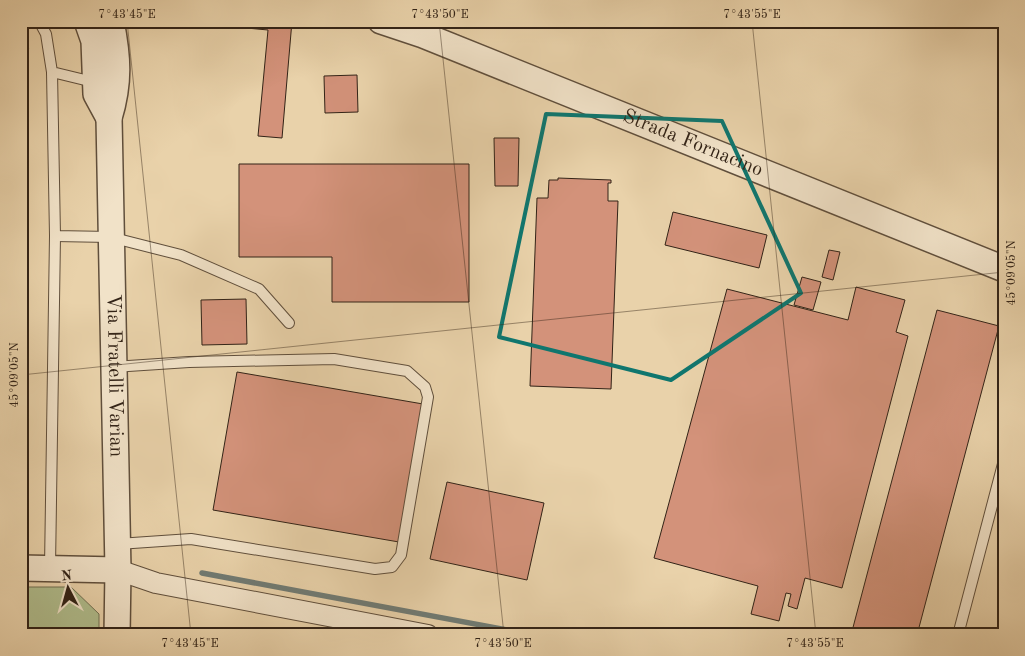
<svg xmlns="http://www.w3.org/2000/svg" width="1025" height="656" font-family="'Old Standard TT',serif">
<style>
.green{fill:#b0bd8d;stroke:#717052}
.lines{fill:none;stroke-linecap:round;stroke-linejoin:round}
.stream{stroke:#707b74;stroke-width:5.5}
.building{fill:#d3927a;stroke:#322317}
.service-casing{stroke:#604f3c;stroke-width:12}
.minor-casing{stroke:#604f3c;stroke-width:22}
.tertiary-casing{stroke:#604f3c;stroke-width:28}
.path{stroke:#322317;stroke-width:3;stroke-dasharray:1 2.5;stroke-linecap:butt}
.service{stroke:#f1e2c8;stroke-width:10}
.minor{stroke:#f1e2c8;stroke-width:20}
.tertiary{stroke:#f1e2c8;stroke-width:25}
.marked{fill:none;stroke:#0f766e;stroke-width:4;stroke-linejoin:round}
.ticks{fill:none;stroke:#322317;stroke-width:1;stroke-opacity:0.45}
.labels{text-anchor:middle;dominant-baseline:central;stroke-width:4.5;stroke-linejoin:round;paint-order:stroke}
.street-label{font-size:20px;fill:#322317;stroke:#f1e2c8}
.neatline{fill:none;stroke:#322317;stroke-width:2}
.ticks-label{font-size:12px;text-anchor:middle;fill:#322317}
</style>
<rect width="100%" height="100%" fill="#e9d2aa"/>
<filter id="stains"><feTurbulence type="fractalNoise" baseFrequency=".004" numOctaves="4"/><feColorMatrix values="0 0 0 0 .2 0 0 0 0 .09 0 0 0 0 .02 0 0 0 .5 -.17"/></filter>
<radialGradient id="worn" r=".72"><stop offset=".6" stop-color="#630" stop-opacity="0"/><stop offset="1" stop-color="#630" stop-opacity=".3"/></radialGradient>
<!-- green -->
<path class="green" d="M21 587H71L99 614V635H21Z"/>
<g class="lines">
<!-- stream -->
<path class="stream" d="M202 573 534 635"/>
</g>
<!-- building -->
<g class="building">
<path d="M171 21H292L282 138 258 136 268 30Z"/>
<path d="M357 75 358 112 325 113 324 76Z"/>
<path d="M494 138H519L518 186H495Z"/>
<path d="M239 164H469V302H332V257H239Z"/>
<path d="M558 178 611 180V183H608V201H618L611 389 530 386 537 198H548L549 180H558Z"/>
<path d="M673 212 767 235 759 268 665 245Z"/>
<path d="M829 250 840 252 833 280 822 277Z"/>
<path d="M802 277 821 282 813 310 794 305Z"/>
<path d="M856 287 905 300 896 332 908 336 842 588 805 578 797 609 788 606 791 594 786 593 779 621 751 614 758 586 654 558 727 289 848 320Z"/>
<path d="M246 299 247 344 202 345 201 300Z"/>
<path d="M937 310 999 326 917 635H851Z"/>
<path d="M237 372 423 404 399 542 213 510Z"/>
<path d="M447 482 544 503 527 580 430 559Z"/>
</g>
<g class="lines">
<defs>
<g id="service">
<path d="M39 21 46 34 52 72 85 80 94 79"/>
<path d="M52 72 55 236 110 237 181 255 259 289 289 323"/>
<path d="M113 367 189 362 334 359 407 371 425 387 428 397 401 555 392 567 375 569 191 539 118 544"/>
<path d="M50 567 55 236"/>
<path d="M958 635 1004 460"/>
</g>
<path id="minor" d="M118 570 156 583 428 635"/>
<g id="tertiary">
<path d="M87 21 94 41 96 94 109 118"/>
<path id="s1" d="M111 21C118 57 120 82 109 118L118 570 117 635"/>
<path id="s2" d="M381 21 423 35 1004 269"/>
<path d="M21 568 118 570"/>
</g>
</defs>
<!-- service casing -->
<use href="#service" class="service-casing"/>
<!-- minor casing -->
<use href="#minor" class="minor-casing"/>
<!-- tertiary casing -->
<use href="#tertiary" class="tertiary-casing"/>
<!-- path -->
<path class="path" d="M21 48 31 50"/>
<!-- service -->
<use href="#service" class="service"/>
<!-- minor -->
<use href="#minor" class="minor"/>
<!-- tertiary -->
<use href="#tertiary" class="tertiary"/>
</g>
<!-- marked area -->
<path class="marked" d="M546 114 722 121 801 293 671 380 499 337Z"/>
<!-- ticks -->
<path class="ticks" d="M127 21 191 635M439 21 504 635M752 21 816 635M21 375 1004 272"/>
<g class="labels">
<!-- street labels -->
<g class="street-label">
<text stroke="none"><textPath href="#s2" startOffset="335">Strada Fornacino</textPath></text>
<text stroke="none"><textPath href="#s1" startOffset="356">Via Fratelli Varian</textPath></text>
</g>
</g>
<!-- margin -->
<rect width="1025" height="656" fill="none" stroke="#e9d2aa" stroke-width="55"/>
<!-- north arrow -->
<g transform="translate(68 588) rotate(354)" stroke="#f1e2c8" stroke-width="4" paint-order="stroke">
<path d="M0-4L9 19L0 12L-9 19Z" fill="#322317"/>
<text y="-8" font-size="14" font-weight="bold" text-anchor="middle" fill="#322317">N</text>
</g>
<rect x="28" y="28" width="970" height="600" class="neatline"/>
<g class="ticks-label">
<text x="127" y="18">7°43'45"E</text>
<text x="440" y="18">7°43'50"E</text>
<text x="752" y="18">7°43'55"E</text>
<text transform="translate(1011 273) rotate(-90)" y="4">45°09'05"N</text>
<text transform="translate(14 375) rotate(-90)" y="4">45°09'05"N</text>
<text x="190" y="647">7°43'45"E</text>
<text x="503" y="647">7°43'50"E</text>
<text x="815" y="647">7°43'55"E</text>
</g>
<rect width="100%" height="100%" filter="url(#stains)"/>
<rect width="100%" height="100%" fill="url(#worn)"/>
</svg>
